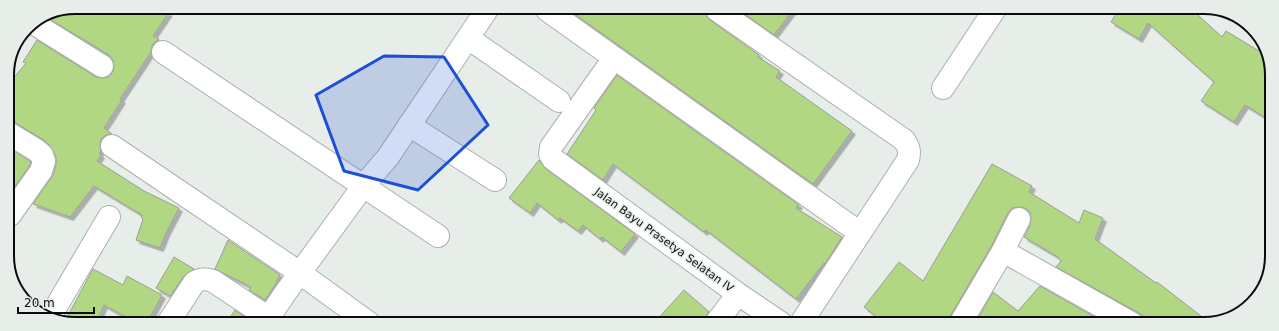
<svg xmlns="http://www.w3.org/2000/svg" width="1279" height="331" font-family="'DejaVu Sans',sans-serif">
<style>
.building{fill:#b1d782;stroke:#9b9e98;filter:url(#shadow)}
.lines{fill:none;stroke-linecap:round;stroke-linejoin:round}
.street-casing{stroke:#abb0ab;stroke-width:24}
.street{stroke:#fff;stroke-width:22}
.marked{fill:#1d4ed8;fill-opacity:0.2;stroke:#1d4ed8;stroke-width:3;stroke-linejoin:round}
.labels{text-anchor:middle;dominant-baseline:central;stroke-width:3;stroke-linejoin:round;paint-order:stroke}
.street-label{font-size:11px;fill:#0b0c0b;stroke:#e7ede8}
.rim{fill:none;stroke:#0b0c0b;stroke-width:2}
</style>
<defs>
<filter id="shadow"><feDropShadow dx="3.5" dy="3.5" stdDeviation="0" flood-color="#0004"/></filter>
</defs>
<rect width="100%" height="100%" fill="#e7ede8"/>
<!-- building -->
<g class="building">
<path d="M1190 8 1222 37 1226 31 1269 57 1271 61V121L1245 105 1234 122 1201 101 1214 82 1148 23 1139 39 1111 22 1119 9Z"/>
<path d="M569 10H705L706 16 710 20 759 55 758 57 780 71 776 77 852 131 813 184Z"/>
<path d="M739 10H793L774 35Z"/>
<path d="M56 12H169L153 36 159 39 152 45 151 52 120 99 122 100 104 128 112 134 106 135 101 139 100 145 101 151 99 153 101 155 97 161 144 191 179 208 166 233 160 248 136 240 143 219 141 217 142 215 94 186 70 217 33 204 53 175 56 165V157L50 146 44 140 14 122 7 121V86L26 63 23 62 37 40 96 77 101 78 108 77 112 73 114 67 113 60 109 55 51 20Z"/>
<path d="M617 75 799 205 796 208 842 237 825 264 824 263 796 299 706 230 704 232 613 164 603 180 567 154 596 110 594 108Z"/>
<path d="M8 147 31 162 30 165 9 195Z"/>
<path d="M539 160 546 169 635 234 621 252 602 237 600 239 583 225 578 231 560 218 558 220 537 203 530 213 509 198Z"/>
<path d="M992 164 1032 186 1029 192 1079 223 1084 210 1103 218 1095 239 1156 283 1157 282 1210 323 1145 324 1144 317 1139 313 1056 267 1061 261 1058 258V257L1024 237 1030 225 1031 218 1030 212 1025 208 1019 207 1012 208 1008 213 992 245 949 318 948 324H886L864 307 899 262 923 281Z"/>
<path d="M228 240 280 275 275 285 265 300 249 290 251 287 215 269Z"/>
<path d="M174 257 194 269 184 276 170 296 156 288Z"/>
<path d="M93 269 123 285 127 276 162 295 147 323H137L104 305 96 323H64Z"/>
<path d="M1040 286 1107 324H975L993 292 1018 311Z"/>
<path d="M684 290 709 312 706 316 704 323H654Z"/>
<path d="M235 310 253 322V323H226Z"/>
</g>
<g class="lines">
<defs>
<g id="street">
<path d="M547 10 860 233"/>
<path d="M717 10 904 140C909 147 910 151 908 160L801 323"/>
<path d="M33 23 102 66"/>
<path d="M468 38 559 101"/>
<path d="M163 52 438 236"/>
<path d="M614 58 551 147 550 154 553 159 738 294 781 323"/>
<path d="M943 88 995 9"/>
<path d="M409 125 495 180"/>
<path d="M8 133 36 150 42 155 44 161 41 171 10 215"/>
<path d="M112 146 300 273 369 323"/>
<path d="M1003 251 1019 219"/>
<path d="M50 317 109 217"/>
<path d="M168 323 194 283C200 278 206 279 213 281L269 318"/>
<path d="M265 323 286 292 364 185 388 157 486 11"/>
<path d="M716 323 738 294"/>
<path d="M960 324 1003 251 1133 324"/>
</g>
</defs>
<!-- street casing -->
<use href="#street" class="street-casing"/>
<!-- street -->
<use href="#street" class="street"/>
</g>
<!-- marked area -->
<path class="marked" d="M384 56 444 57 488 125 418 190 344 171 316 95Z"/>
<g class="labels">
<!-- street labels -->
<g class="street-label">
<text transform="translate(664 240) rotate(36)">Jalan Bayu Prasetya Selatan IV</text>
</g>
</g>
<!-- crop -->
<path d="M0 0H1279V331H0ZM75 14H1204A61 61 0 0 1 1265 75V256A61 61 0 0 1 1204 317H75A61 61 0 0 1 14 256V75A61 61 0 0 1 75 14Z" fill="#e7ede8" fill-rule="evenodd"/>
<path class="rim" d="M75 14H1204A61 61 0 0 1 1265 75V256A61 61 0 0 1 1204 317H75A61 61 0 0 1 14 256V75A61 61 0 0 1 75 14Z"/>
<!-- scale -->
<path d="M18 307v6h76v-6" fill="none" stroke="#0b0c0b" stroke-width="2"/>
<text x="24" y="307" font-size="12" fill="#0b0c0b" stroke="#e7ede8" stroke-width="3" paint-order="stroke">20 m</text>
</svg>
